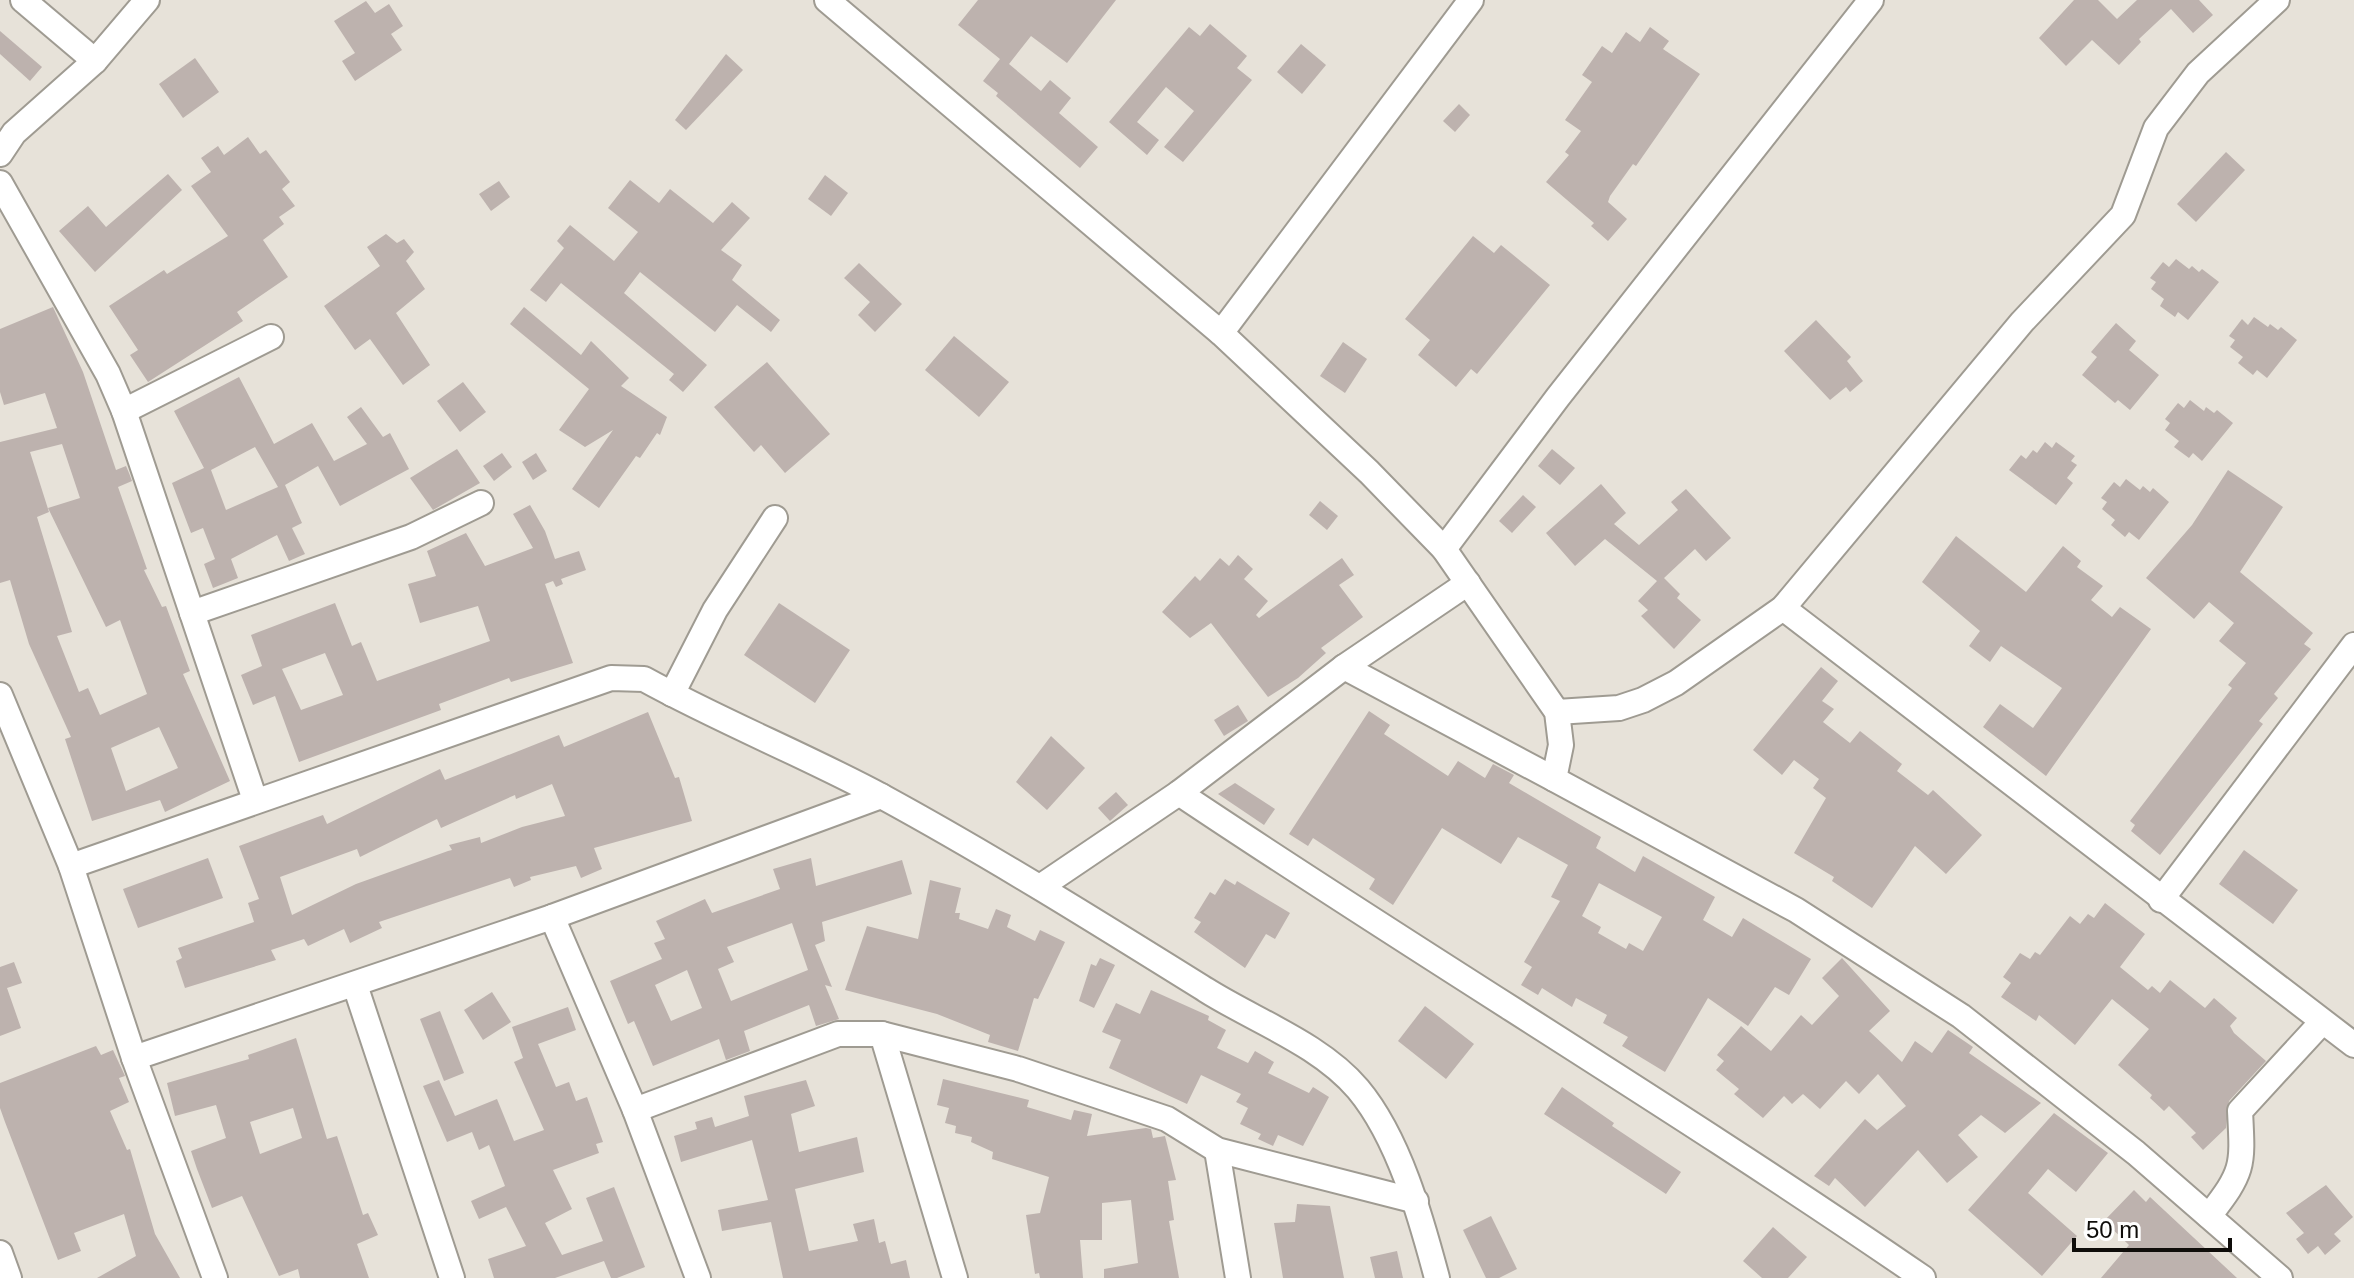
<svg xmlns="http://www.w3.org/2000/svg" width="2354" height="1278" font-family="Helvetica,sans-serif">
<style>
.building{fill:#bdb2ae;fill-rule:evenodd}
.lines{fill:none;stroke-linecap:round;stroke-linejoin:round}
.minor-casing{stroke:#9f9b92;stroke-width:28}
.minor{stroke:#fff;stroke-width:24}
</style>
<rect width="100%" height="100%" fill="#e7e2d9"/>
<!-- building -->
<g class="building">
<path d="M978 0H1116L1067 63 1031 36 1009 64 1041 91 1050 80 1071 98 1059 113 1098 147 1080 168 996 96 998 93 983 81 1000 59 958 25Z"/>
<path d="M2074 0H2098L2117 19 2137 0H2199L2213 15 2193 33 2171 9 2139 39 2141 42 2119 65 2092 40 2066 66 2039 38Z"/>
<path d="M366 1 375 13 389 4 403 26 391 34 402 50 355 81 342 61 355 53 334 21Z"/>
<path d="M1210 24 1247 56 1237 68 1252 80 1183 162 1164 147 1194 111 1166 87 1137 122 1159 140 1147 155 1109 122 1189 27 1200 36Z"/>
<path d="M1650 27 1669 41 1663 49 1700 74 1636 166 1633 164 1610 196 1608 202 1627 219 1608 241 1591 226 1594 223 1546 182 1569 155 1565 152 1581 131 1565 120 1592 82 1582 75 1602 46 1612 53 1626 32 1640 42Z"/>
<path d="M0 31 42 67 30 81 0 54Z"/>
<path d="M1301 44 1326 65 1302 94 1277 72Z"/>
<path d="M726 54 743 70 686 130 675 120Z"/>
<path d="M195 58 219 92 183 118 159 84Z"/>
<path d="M1459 104 1470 115 1455 132 1443 121Z"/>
<path d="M248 137 260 154 266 150 290 182 282 189 295 206 279 217 284 224 263 240 288 277 237 312 243 321 148 382 130 355 138 350 109 306 164 270 167 274 228 236 191 186 211 172 201 158 218 146 224 155Z"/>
<path d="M2226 152 2245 170 2196 222 2177 204Z"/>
<path d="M168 174 182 190 95 272 59 231 88 206 106 227Z"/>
<path d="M825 175 848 193 831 216 808 199Z"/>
<path d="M630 180 659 203 670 189 713 223 732 202 750 218 721 250 742 265 732 280 780 320 771 332 737 305 715 332 640 272 624 293 707 365 683 392 669 380 674 374 561 283 546 302 530 290 564 248 557 241 570 225 614 261 638 232 608 208Z"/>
<path d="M499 181 510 197 491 211 479 194Z"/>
<path d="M386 234 397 243 404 239 414 252 406 261 425 289 396 313 430 365 403 385 370 339 355 350 324 306 380 266 367 247Z"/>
<path d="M1473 236 1494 253 1501 245 1550 285 1477 374 1471 369 1456 387 1418 355 1430 340 1405 319Z"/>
<path d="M2176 259 2189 269 2192 266 2199 272 2202 269 2219 282 2188 320 2178 312 2175 317 2160 306 2164 299 2151 289 2156 282 2150 278 2163 262 2169 267Z"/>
<path d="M859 263 902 304 875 332 858 315 870 302 844 278Z"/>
<path d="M53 307 83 372 116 470 126 466 129 473 132 481 118 487 147 569 144 570 162 607 166 606 190 671 183 674 230 781 165 812 160 800 92 821 65 739 71 737 29 644 10 580 0 583V442L57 428 45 393 4 405 0 392V329ZM62 444 80 498 48 508 106 627 120 620 147 694 100 715 88 688 79 692 57 636 72 632 37 517 49 512 30 452ZM159 727 178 768 126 791 111 748Z"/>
<path d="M524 307 581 355 591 341 629 378 621 386 667 417 660 435 657 433 640 458 636 456 599 508 572 489 613 430 585 447 559 430 589 389 510 324Z"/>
<path d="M2254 317 2268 327 2270 324 2278 330 2281 327 2297 340 2267 378 2257 370 2253 375 2238 363 2243 357 2230 347 2235 340 2229 336 2242 319 2248 325Z"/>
<path d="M1816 320 1851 357 1847 361 1863 381 1850 392 1846 387 1830 400 1784 351Z"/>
<path d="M2116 323 2136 341 2129 350 2159 375 2130 410 2118 400 2115 403 2082 375 2097 357 2091 352Z"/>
<path d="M954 336 1009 382 979 417 925 370Z"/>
<path d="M1343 342 1367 359 1345 393 1320 376Z"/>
<path d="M767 362 830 434 785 473 761 445 754 452 714 407Z"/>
<path d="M239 377 274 444 312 423 334 461 367 444 347 417 361 407 383 437 390 433 409 469 340 506 318 466 285 485 302 523 292 528 305 554 289 561 277 535 231 559 238 578 213 588 204 564 215 559 203 528 191 533 172 483 204 468 174 411ZM255 447 278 487 226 510 211 470Z"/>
<path d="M463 382 486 412 460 432 437 401Z"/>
<path d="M2190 400 2204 411 2206 407 2214 413 2217 410 2233 423 2202 461 2193 453 2189 458 2174 447 2179 441 2165 430 2170 423 2165 419 2178 403 2184 408Z"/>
<path d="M2045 442 2052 448 2056 442 2075 456 2071 461 2077 465 2067 478 2073 483 2056 505 2009 470 2021 455 2026 459 2033 450 2037 453Z"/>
<path d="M457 449 480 483 433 510 410 478Z"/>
<path d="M1552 449 1575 468 1560 485 1538 466Z"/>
<path d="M502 453 512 467 494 481 483 466Z"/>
<path d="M536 453 547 471 533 480 522 462Z"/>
<path d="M2228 470 2283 507 2240 572 2313 633 2304 644 2311 649 2274 694 2278 698 2259 721 2263 724 2160 855 2131 831 2135 825 2130 821 2232 688 2228 685 2246 663 2219 641 2234 623 2209 602 2194 619 2146 578 2192 525Z"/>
<path d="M2126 479 2140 490 2143 486 2150 492 2153 488 2169 502 2139 540 2129 532 2125 537 2111 525 2115 520 2102 509 2107 502 2101 498 2114 482 2120 487Z"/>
<path d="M1601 484 1626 513 1614 524 1639 545 1678 510 1671 502 1686 489 1731 538 1706 561 1695 549 1664 578 1680 594 1677 598 1701 620 1674 649 1641 616 1648 610 1638 601 1657 581 1605 539 1575 566 1546 533Z"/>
<path d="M1523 495 1536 507 1512 533 1499 521Z"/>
<path d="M1320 501 1338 516 1327 530 1309 515Z"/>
<path d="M530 505 545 531 555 559 579 551 586 570 561 579 563 584 556 587 553 581 545 584 573 663 511 682 509 678 439 704 441 710 299 762 275 696 253 705 241 675 262 666 251 635 335 603 352 646 361 642 377 681 490 641 478 606 420 623 408 584 436 576 427 551 466 533 485 566 533 548 513 514ZM325 653 343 695 301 710 282 669Z"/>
<path d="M1956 536 2026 592 2063 546 2081 561 2077 567 2103 586 2091 600 2112 617 2120 607 2151 629 2046 776 1983 727 2000 704 2033 728 2062 688 2001 646 1990 662 1969 646 1980 631 1922 582Z"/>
<path d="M1238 555 1253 569 1244 579 1268 601 1256 615 1259 618 1342 558 1354 575 1339 585 1363 617 1321 648 1326 653 1298 678 1268 697 1211 623 1190 638 1162 612 1195 576 1200 581 1220 558 1229 566Z"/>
<path d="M779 603 850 650 815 703 744 655Z"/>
<path d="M1821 667 1838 681 1822 701 1834 709 1823 722 1850 743 1860 731 1902 764 1897 771 1928 795 1933 790 1982 835 1946 874 1915 846 1872 908 1832 881 1834 877 1794 853 1826 798 1813 788 1819 779 1794 760 1782 775 1753 750Z"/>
<path d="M1238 705 1248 721 1224 736 1214 720Z"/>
<path d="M1369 711 1390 725 1384 734 1448 776 1458 761 1485 778 1493 764 1514 775 1509 783 1601 837 1596 848 1635 872 1643 856 1715 897 1703 920 1732 937 1743 918 1811 959 1789 995 1775 987 1748 1026 1708 998 1665 1072 1622 1046 1628 1037 1603 1023 1607 1015 1576 998 1572 1007 1542 988 1538 995 1521 985 1532 967 1524 962 1560 901 1551 897 1568 865 1518 837 1501 864 1442 828 1393 905 1369 889 1375 879 1313 838 1308 846 1289 834ZM1599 883 1662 917 1643 951 1629 943 1626 949 1598 933 1601 927 1582 916Z"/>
<path d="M648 712 675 778 679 777 692 821 594 848 602 869 581 878 576 866 530 877 531 880 514 887 510 878 379 922 382 928 350 943 344 929 308 946 304 939 271 950 276 960 185 988 176 961 182 958 178 948 254 922 248 903 259 899 239 846 323 815 327 824 440 769 445 780 559 735 564 747ZM552 784 565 816 522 827 481 843 480 837 449 845 452 850 448 851 356 884 292 915 280 877 357 849 360 857 437 819 441 828 515 795 516 799Z"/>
<path d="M1051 736 1085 768 1047 810 1016 782Z"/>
<path d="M1235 783 1275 809 1264 825 1218 794Z"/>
<path d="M1116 792 1128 805 1110 821 1098 808Z"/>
<path d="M2244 850 2298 890 2273 924 2219 884Z"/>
<path d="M208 858 223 898 138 928 123 889Z"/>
<path d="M811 858 816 886 902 860 912 894 822 922 825 941 815 945 832 987 825 985 839 1019 816 1026 809 1005 744 1031 750 1051 726 1060 719 1039 653 1066 634 1021 628 1024 610 981 662 959 654 943 665 939 656 921 705 899 712 913 780 889 773 869ZM792 923 808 970 731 1001 718 969 734 962 727 947ZM687 970 702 1008 671 1021 655 985Z"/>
<path d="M1225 879 1235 885 1237 881 1290 913 1275 939 1266 934 1245 968 1194 932 1201 922 1194 918 1210 892 1215 895Z"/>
<path d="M930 880 961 888 955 913H960L959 919 988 929 996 909 1011 915 1007 927 1035 941 1040 930 1065 942 1038 999 1034 998 1018 1051 988 1042 990 1035 937 1014 845 990 867 926 918 939Z"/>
<path d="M2105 903 2145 934 2120 967 2148 990 2152 986 2160 993 2170 980 2205 1008 2214 998 2237 1018 2230 1026 2234 1033 2266 1061 2229 1101 2226 1128 2203 1150 2191 1137 2196 1133 2169 1106 2164 1111 2150 1098 2152 1095 2118 1065 2149 1029 2112 999 2075 1045 2039 1015 2036 1021 2001 997 2011 983 2003 977 2020 953 2030 959 2035 952 2040 955 2070 916 2080 924 2088 914 2094 918Z"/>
<path d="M1100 958 1115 965 1094 1008 1079 1001 1091 964 1096 966Z"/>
<path d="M1842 958 1890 1011 1869 1031 1902 1062 1915 1041 1932 1053 1948 1030 1973 1047 1969 1053 2041 1103 2005 1133 1981 1115 1958 1135 1978 1157 1947 1183 1918 1150 1865 1207 1835 1178 1829 1186 1814 1176 1865 1119 1877 1130 1906 1106 1878 1074 1859 1094 1846 1081 1820 1109 1803 1094 1792 1104 1784 1096 1763 1118 1734 1094 1739 1089 1716 1070 1724 1061 1717 1055 1741 1026 1771 1051 1801 1015 1812 1025 1839 996 1822 978Z"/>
<path d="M14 962 22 983 7 988 21 1028 0 1036V967Z"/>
<path d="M1151 990 1209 1016 1208 1020 1226 1030 1217 1048 1248 1063 1255 1051 1274 1062 1268 1073 1309 1093 1313 1087 1329 1097 1303 1146 1278 1135 1273 1146 1258 1139 1261 1134 1240 1124 1248 1108 1236 1102 1241 1094 1201 1075 1187 1104 1109 1068 1121 1040 1102 1032 1116 1003 1140 1014Z"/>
<path d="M492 992 511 1022 483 1040 464 1010Z"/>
<path d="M1425 1006 1474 1044 1446 1079 1398 1041Z"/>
<path d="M568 1007 576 1030 538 1044 556 1087 569 1082 576 1101 587 1097 603 1142 596 1144 599 1153 553 1170 572 1209 545 1223 562 1255 603 1241 586 1198 614 1187 645 1267 617 1278H611L604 1261 555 1278H494L488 1259 526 1246 506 1207 479 1219 471 1201 505 1186 489 1145 479 1150 472 1132 447 1142 423 1086 439 1080 455 1116 497 1099 514 1141 544 1130 514 1062 523 1058 512 1027Z"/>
<path d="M440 1011 464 1073 444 1081 420 1019Z"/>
<path d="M296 1038 327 1139 337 1136 363 1215 368 1213 378 1235 357 1244 369 1278H300L298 1269 279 1276 242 1196 212 1208 197 1169 191 1151 226 1138 216 1105 175 1116 167 1083 249 1059 248 1055ZM293 1108 302 1138 260 1154 250 1122Z"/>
<path d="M96 1046 101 1055 113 1050 125 1076 119 1078 129 1102 110 1111 127 1150 130 1149 155 1234 180 1278H97L136 1256 124 1214 74 1233 81 1251 58 1260 5 1122 0 1108V1083Z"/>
<path d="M943 1079 1029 1100 1027 1107 1071 1120 1074 1110 1092 1114 1087 1136 1146 1128 1151 1129 1153 1138 1165 1136 1176 1180 1168 1181 1174 1220 1169 1221 1179 1278H1104V1269L1138 1263 1131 1200 1102 1203V1240H1080L1083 1278H1040L1039 1273 1035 1274 1026 1215 1040 1213 1049 1177 992 1159 993 1152 971 1142 972 1137 955 1133 956 1126 945 1123 949 1108 937 1105Z"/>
<path d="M806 1080 815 1106 791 1114 799 1152 857 1137 864 1172 795 1189 809 1251 858 1241 853 1224 874 1219 879 1243 885 1241 891 1264 906 1260 910 1278H783L771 1222 722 1231 718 1210 768 1200 752 1140 681 1162 674 1136 697 1129 695 1122 712 1117 715 1127 749 1116 744 1096Z"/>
<path d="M1562 1087 1614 1123 1612 1126 1681 1172 1666 1194 1544 1114Z"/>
<path d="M2054 1113 2108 1153 2076 1192 2048 1169 2028 1193 2077 1236 2042 1276 1968 1210Z"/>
<path d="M2326 1185 2353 1217 2334 1234 2341 1241 2325 1255 2318 1246 2308 1254 2296 1239 2304 1233 2286 1213Z"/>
<path d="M2134 1190 2146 1202 2150 1197 2237 1278H2101L2129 1245 2104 1221Z"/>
<path d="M1297 1204 1330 1206 1344 1278H1283L1274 1223 1295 1222Z"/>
<path d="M1491 1216 1517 1269 1499 1278H1486L1463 1230Z"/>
<path d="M1773 1227 1807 1257 1788 1278H1762L1743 1261Z"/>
<path d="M1397 1251 1403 1278H1375L1370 1257Z"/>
</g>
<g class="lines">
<defs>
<g id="minor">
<path d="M23 0 95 61"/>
<path d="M827 0 1221 333 1369 472 1444 549 1557 712 1561 745 1554 779 1796 910 1961 1016 2136 1153 2280 1278"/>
<path d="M0 154 14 133 95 61 147 0"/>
<path d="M0 183 108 374 124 411 255 800"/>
<path d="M1221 333 1471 0"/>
<path d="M124 411 271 337"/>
<path d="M1444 549 1558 397 1871 0"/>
<path d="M1783 608 2354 1045"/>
<path d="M192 613 411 537 481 503"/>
<path d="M1344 667 1554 779"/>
<path d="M672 694 715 610 775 518"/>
<path d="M0 695 71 866 134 1058 215 1278"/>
<path d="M1557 712 1619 708 1643 700 1676 683 1783 608 2022 322 2123 215 2156 128 2198 73 2277 0"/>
<path d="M1179 793C1425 958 1679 1110 1923 1278"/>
<path d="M71 866 611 678 644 679C722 722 805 755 883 797 993 857 1100 924 1206 990 1255 1021 1320 1044 1358 1089 1399 1138 1421 1218 1437 1278"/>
<path d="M1040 887 1179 793 1344 667 1468 583"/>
<path d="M2161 900 2354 645"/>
<path d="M552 917 635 1110 698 1278"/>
<path d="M355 985 452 1278"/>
<path d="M882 1034 955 1278"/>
<path d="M134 1058 552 917 881 796"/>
<path d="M635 1110 838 1034H882L1018 1069 1167 1119 1217 1150 1416 1201"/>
<path d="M1217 1150 1238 1278"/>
<path d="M2209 1216C2244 1171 2243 1167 2240 1111L2322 1022"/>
<path d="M0 1253 9 1278"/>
</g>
</defs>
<!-- minor casing -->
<use href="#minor" class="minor-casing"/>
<!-- minor -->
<use href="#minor" class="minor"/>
</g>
<!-- scale -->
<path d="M2074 1238v12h156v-12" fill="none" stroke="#0f0d0a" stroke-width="4"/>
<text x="2086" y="1238" font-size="24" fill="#0f0d0a" stroke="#ffffff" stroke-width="6" paint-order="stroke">50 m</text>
</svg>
